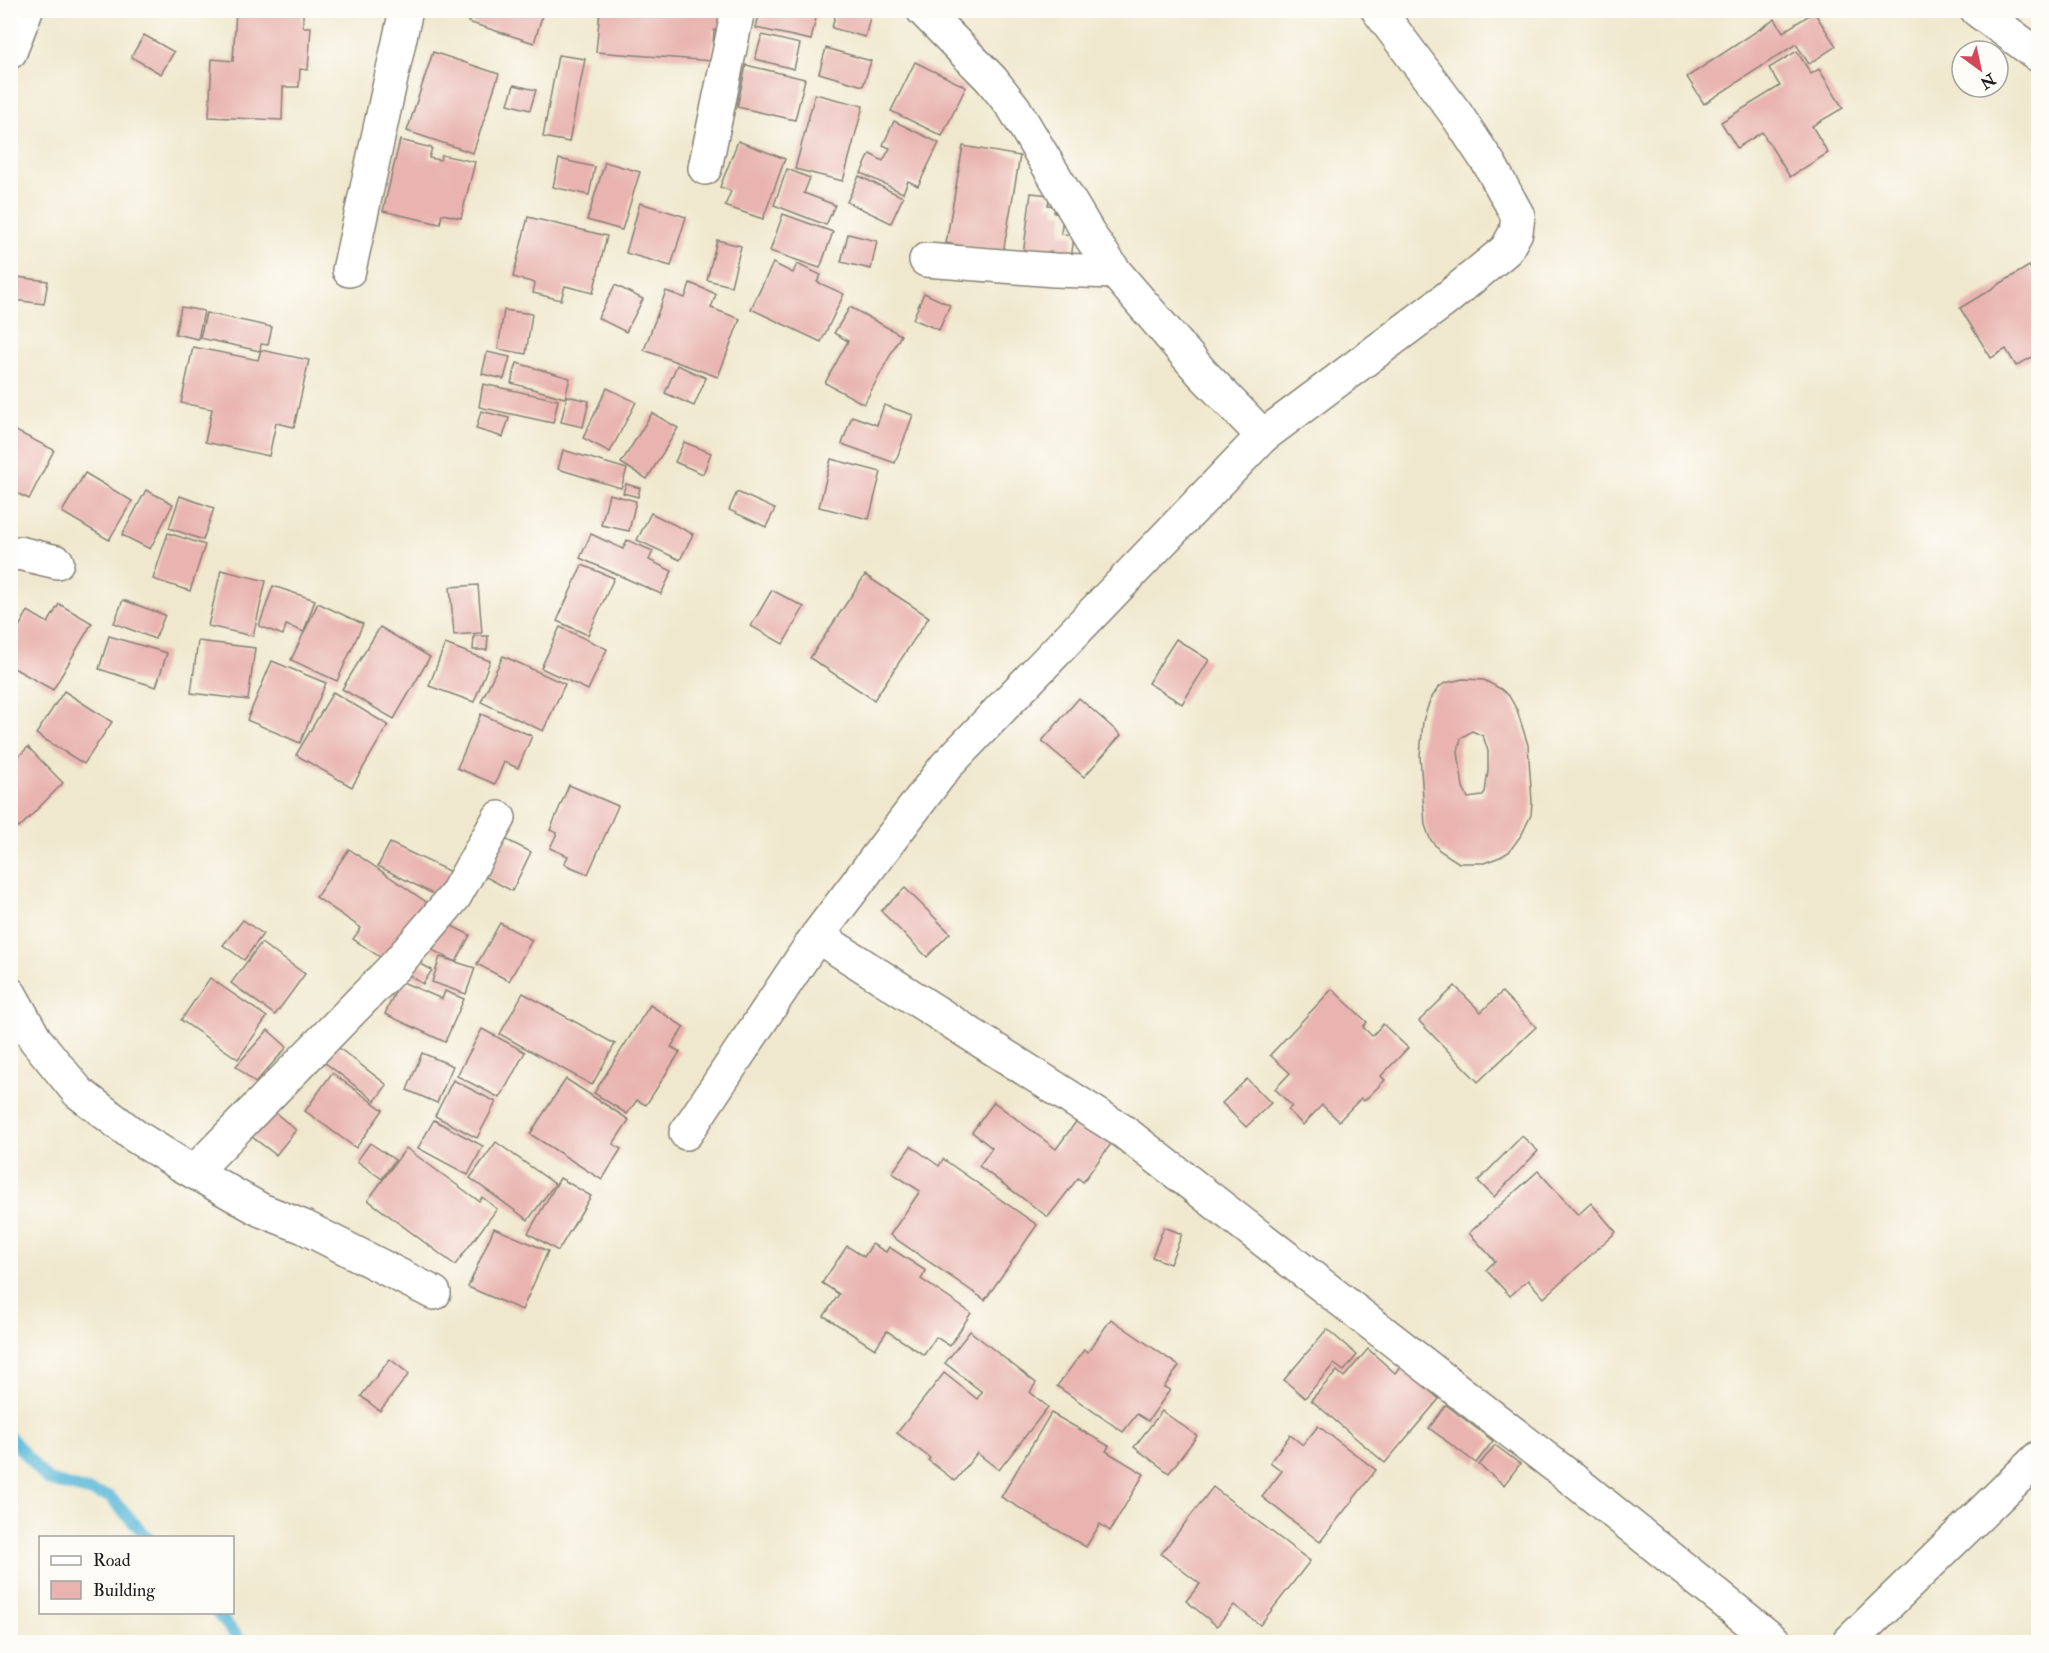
<svg xmlns="http://www.w3.org/2000/svg" width="2049" height="1653" font-family="'IM FELL Double Pica',serif">
<style>
.lines{fill:none;stroke-linecap:round;stroke-linejoin:round}
.stream{stroke:#5ab8d8;stroke-width:12}
.building{fill:#e9b4af;fill-rule:evenodd}
.minor-casing{stroke:#868275;stroke-width:36}
.minor{stroke:#fff;stroke-width:33}
</style>
<rect width="100%" height="100%" fill="#fdfcf7"/>
<filter id="ink" filterUnits="userSpaceOnUse"><feTurbulence type="fractalNoise" baseFrequency=".0167" numOctaves="2"/><feDisplacementMap in="SourceGraphic" scale="12" xChannelSelector="R" yChannelSelector="G"/><feConvolveMatrix kernelMatrix="1 2 1 2 8 2 1 2 1" color-interpolation-filters="sRGB"/></filter>
<filter id="wash" filterUnits="userSpaceOnUse"><feTurbulence type="fractalNoise" baseFrequency=".008" numOctaves="4" result="noise"/><feDisplacementMap in="SourceGraphic" scale="24" xChannelSelector="R" yChannelSelector="G"/><feGaussianBlur stdDeviation="1.35" result="paint"/><feColorMatrix in="noise" values="0 0 0 0 0 0 0 0 0 0 0 0 0 0 0 0 0 1.4 0 .05"/><feComposite in="paint" operator="in"/></filter>
<g filter="url(#wash)">
<rect width="100%" height="100%" fill="#f0e8ce"/>
<g class="lines">
<!-- stream -->
<g class="stream">
<path d="M10 1437 48 1480 110 1497 148 1538"/>
<path d="M216 1612 242 1642"/>
</g>
</g>
<g id="blocks">
<!-- building -->
<g class="building">
<path d="M236 10H303V27H311L308 70 300 69 299 87H283L282 120 209 117 212 59 233 61Z"/>
<path d="M471 10H544L534 43 468 22Z"/>
<path d="M600 10H733V31L714 30 712 61 596 52Z"/>
<path d="M760 10H808L817 13 811 40 756 28Z"/>
<path d="M836 10H872L865 37 832 28Z"/>
<path d="M1814 12 1836 46 1809 64 1796 44 1704 104 1687 77 1775 19 1783 32Z"/>
<path d="M144 35 174 52 161 74 131 57Z"/>
<path d="M762 35 800 44 794 69 755 59Z"/>
<path d="M826 48 871 61 863 86 819 73Z"/>
<path d="M1797 51 1811 74 1819 69 1843 108 1812 126 1828 153 1790 177 1762 132 1737 148 1721 122 1780 86 1769 68Z"/>
<path d="M433 52 499 74 473 153 407 131Z"/>
<path d="M558 55 585 59 569 142 543 137Z"/>
<path d="M915 62 966 87 942 136 891 111Z"/>
<path d="M746 65 805 79 795 120 737 107Z"/>
<path d="M514 85 536 90 530 110 508 104Z"/>
<path d="M815 94 863 106 843 181 795 169Z"/>
<path d="M894 121 939 143 918 186 908 181 903 193 861 173 870 154 883 161 890 148 883 145Z"/>
<path d="M400 140 432 148 429 158 440 160 442 155 475 162 461 218 442 214 440 224 383 211Z"/>
<path d="M738 141 785 159 763 219 725 206 731 191 720 187Z"/>
<path d="M963 146 1020 156 1003 253 946 243Z"/>
<path d="M559 159 595 167 589 195 553 187Z"/>
<path d="M605 162 640 172 622 230 587 220Z"/>
<path d="M787 169 810 178 804 193 835 205 826 225 774 205Z"/>
<path d="M859 176 903 197 891 223 847 202Z"/>
<path d="M1031 193 1050 195 1048 205 1055 206 1054 213 1063 214 1061 234 1074 235 1071 261 1023 255Z"/>
<path d="M640 203 686 217 671 266 626 253Z"/>
<path d="M783 214 833 232 820 268 770 251Z"/>
<path d="M528 217 607 236 593 293 565 286 561 300 533 293 535 283 513 277Z"/>
<path d="M848 234 877 241 871 269 841 262Z"/>
<path d="M717 240 741 246 731 286 707 280Z"/>
<path d="M773 263 793 273 797 264 821 275 817 282 844 294 821 342 751 309Z"/>
<path d="M2029 266 2036 277 2038 276V368L2032 357 2016 366 2006 349 1991 358 1960 308Z"/>
<path d="M17 277 48 281 44 304 14 300Z"/>
<path d="M690 283 716 294 711 308 740 319 718 377 644 350 666 291 685 298Z"/>
<path d="M615 285 643 299 626 332 598 318Z"/>
<path d="M924 293 950 305 939 330 913 319Z"/>
<path d="M181 307 204 311 198 339 175 334Z"/>
<path d="M850 307 901 335 864 404 825 383 848 341 834 333Z"/>
<path d="M504 310 532 314 526 354 498 349Z"/>
<path d="M206 313 272 327 268 345 261 344 260 351 200 338Z"/>
<path d="M193 347 258 360 261 350 309 360 294 427 276 423 269 456 205 442 212 409 181 403Z"/>
<path d="M487 352 510 357 504 379 482 374Z"/>
<path d="M517 363 570 378 565 398 511 383Z"/>
<path d="M677 365 706 378 694 406 665 393Z"/>
<path d="M483 384 558 400 553 423 479 407Z"/>
<path d="M607 388 636 402 610 452 583 438Z"/>
<path d="M567 396 589 401 583 427 561 422Z"/>
<path d="M884 405 913 415 895 463 842 444 852 416 877 425Z"/>
<path d="M481 411 509 418 503 437 476 429Z"/>
<path d="M652 413 678 428 647 479 621 463Z"/>
<path d="M10 428 54 450 29 499 10 490Z"/>
<path d="M684 442 711 453 703 474 675 462Z"/>
<path d="M563 450 627 469 621 488 558 469Z"/>
<path d="M831 459 881 472 869 519 819 507Z"/>
<path d="M85 473 132 501 109 540 62 512Z"/>
<path d="M626 484 640 488 638 497 623 493Z"/>
<path d="M146 490 173 504 150 549 122 535Z"/>
<path d="M737 492 775 509 766 527 729 510Z"/>
<path d="M609 494 636 501 629 531 601 525Z"/>
<path d="M180 496 214 508 203 540 169 528Z"/>
<path d="M651 513 693 534 680 560 637 540Z"/>
<path d="M168 533 205 545 190 591 153 579Z"/>
<path d="M591 534 623 549 627 540 653 551 649 560 672 571 661 594 580 558Z"/>
<path d="M582 565 614 578 588 635 557 621Z"/>
<path d="M221 570 266 581 253 636 208 626Z"/>
<path d="M865 575 929 617 874 700 810 658Z"/>
<path d="M478 585 482 633 454 635 450 587Z"/>
<path d="M273 586 315 600 304 632 286 625 283 635 259 626Z"/>
<path d="M772 590 804 607 783 644 751 626Z"/>
<path d="M123 600 165 615 155 639 114 623Z"/>
<path d="M318 603 363 624 337 681 291 660Z"/>
<path d="M59 604 92 623 53 690 10 666V642L28 611 48 623Z"/>
<path d="M380 627 430 657 394 719 342 689Z"/>
<path d="M560 627 607 649 588 690 541 668Z"/>
<path d="M109 636 167 653 156 687 99 669Z"/>
<path d="M474 636H488L487 650H473Z"/>
<path d="M1176 639 1209 660 1182 704 1148 683Z"/>
<path d="M198 641 255 648 248 700 191 693Z"/>
<path d="M445 644 490 661 474 702 429 686Z"/>
<path d="M503 656 565 684 543 731 481 702Z"/>
<path d="M272 661 326 683 300 743 247 720Z"/>
<path d="M1463 679 1484 680 1501 689 1509 696 1517 710 1528 745 1532 802 1531 815 1522 834 1509 852 1500 857 1484 863H1459L1439 850 1430 839 1425 825 1420 756 1423 721 1430 700 1438 688 1445 683ZM1472 731 1483 736 1488 751V771L1485 792 1482 796 1468 798 1463 787 1458 752 1461 738Z"/>
<path d="M64 691 112 722 84 764 36 734Z"/>
<path d="M333 692 388 725 352 787 296 755Z"/>
<path d="M1079 698 1121 735 1084 777 1042 741Z"/>
<path d="M481 714 532 736 518 768 504 762 495 784 457 768Z"/>
<path d="M28 747 63 783 19 828 10 819V765Z"/>
<path d="M569 785 618 806 588 874 564 864 568 856 550 848 557 833 550 830Z"/>
<path d="M503 838 531 852 512 891 484 876Z"/>
<path d="M390 843 457 875 445 900 378 866Z"/>
<path d="M349 849 432 906 383 959 353 939 361 928 316 897Z"/>
<path d="M905 888 950 933 927 957 881 911Z"/>
<path d="M243 920 263 934 244 960 223 945Z"/>
<path d="M442 921 470 935 456 962 428 948Z"/>
<path d="M500 923 532 940 509 981 477 964Z"/>
<path d="M261 943 305 974 275 1015 231 983Z"/>
<path d="M440 957 475 968 466 994 432 982Z"/>
<path d="M416 961 432 970 423 984 408 974Z"/>
<path d="M210 978 267 1017 238 1059 181 1020Z"/>
<path d="M400 981 442 999 445 991 464 999 445 1042 385 1014Z"/>
<path d="M1455 986 1481 1012 1502 992 1536 1027 1478 1082 1419 1021Z"/>
<path d="M1332 989 1367 1022 1363 1027 1372 1036 1383 1024 1408 1048 1381 1076 1385 1080 1364 1101 1361 1098 1339 1121 1322 1105 1303 1125 1288 1110 1292 1106 1275 1089 1290 1073 1270 1055Z"/>
<path d="M523 993 615 1044 592 1085 500 1034Z"/>
<path d="M650 1005 684 1027 671 1047 680 1052 646 1105 637 1100 627 1114 594 1093Z"/>
<path d="M482 1029 525 1052 500 1098 457 1076Z"/>
<path d="M268 1030 287 1047 255 1083 236 1066Z"/>
<path d="M331 1042 387 1085 375 1101 319 1058Z"/>
<path d="M422 1053 453 1066 437 1103 407 1090Z"/>
<path d="M332 1073 383 1110 356 1148 305 1111Z"/>
<path d="M566 1079 629 1120 613 1144 621 1149 602 1180 530 1134Z"/>
<path d="M1247 1079 1271 1103 1246 1127 1222 1103Z"/>
<path d="M453 1080 496 1102 477 1138 435 1116Z"/>
<path d="M994 1102 1056 1149 1078 1119 1111 1144 1083 1182 1078 1178 1048 1217 979 1166 992 1148 972 1132Z"/>
<path d="M272 1110 296 1130 276 1155 251 1136Z"/>
<path d="M434 1120 483 1146 468 1175 418 1148Z"/>
<path d="M1522 1136 1538 1151 1494 1197 1478 1181Z"/>
<path d="M496 1142 555 1184 528 1220 470 1178Z"/>
<path d="M370 1143 395 1160 382 1179 357 1161Z"/>
<path d="M911 1146 939 1166 943 1159 1037 1225 985 1300 890 1235 920 1191 892 1173Z"/>
<path d="M406 1148 479 1201 482 1197 497 1209 455 1265 368 1200Z"/>
<path d="M1538 1171 1578 1215 1591 1203 1616 1232 1544 1298 1528 1280 1510 1296 1486 1270 1495 1261 1469 1233Z"/>
<path d="M560 1178 591 1196 558 1251 528 1233Z"/>
<path d="M1164 1227 1182 1234 1170 1264 1152 1257Z"/>
<path d="M494 1228 548 1251 522 1310 468 1287Z"/>
<path d="M872 1244 886 1252 889 1247 926 1271 921 1279 971 1313 950 1346 936 1337 924 1355 887 1331 875 1349 824 1316 839 1294 822 1283 847 1246 864 1257Z"/>
<path d="M1111 1319 1179 1366 1164 1387 1170 1390 1148 1421 1137 1414 1123 1432 1057 1386 1084 1350 1088 1352Z"/>
<path d="M1327 1329 1357 1355 1344 1371 1334 1364 1305 1398 1284 1380Z"/>
<path d="M970 1331 1036 1383 1030 1392 1048 1407 999 1470 977 1453 955 1481 928 1460 930 1458 897 1433 944 1373 977 1399 982 1392 945 1363Z"/>
<path d="M1368 1349 1395 1373 1401 1366 1439 1399 1385 1463 1311 1400 1337 1371 1344 1377Z"/>
<path d="M390 1359 409 1374 380 1411 361 1396Z"/>
<path d="M1446 1405 1493 1441 1476 1463 1429 1428Z"/>
<path d="M1162 1411 1197 1436 1169 1473 1134 1447Z"/>
<path d="M1051 1413 1109 1446 1106 1451 1144 1474 1110 1531 1100 1524 1086 1547 1001 1497Z"/>
<path d="M1318 1426 1376 1470 1320 1542 1262 1497 1282 1471 1270 1462 1290 1435 1303 1445Z"/>
<path d="M1495 1445 1520 1464 1504 1485 1479 1465Z"/>
<path d="M1213 1487 1310 1561 1260 1625 1234 1605 1217 1626 1186 1601 1200 1584 1161 1554Z"/>
</g>
</g>
</g>
<g filter="url(#ink)">
<use href="#blocks" fill-opacity="0" stroke="#868275" stroke-width="1.5"/>
<g class="lines">
<defs>
<g id="minor">
<path d="M1977 10 2038 55"/>
<path d="M10 52 26 10"/>
<path d="M705 168 738 10"/>
<path d="M926 260 1054 270 1115 272"/>
<path d="M349 270 406 10"/>
<path d="M1263 436 1445 300 1506 250 1516 232 1518 216 1490 165 1456 114 1378 10"/>
<path d="M10 555 19 553 57 562"/>
<path d="M817 936 1124 1132 1571 1478 1775 1642"/>
<path d="M10 994 35 1039 78 1092 135 1136 180 1164 261 1210 304 1227 434 1293"/>
<path d="M686 1133 817 936 946 766 1263 436 1202 373 1115 272 1092 239 1014 108 991 79 923 10"/>
<path d="M194 1172 396 965 433 922 455 896 499 818"/>
<path d="M1849 1642 2038 1458"/>
</g>
</defs>
<!-- minor casing -->
<use href="#minor" class="minor-casing"/>
<!-- minor -->
<use href="#minor" class="minor"/>
</g>
</g>
<!-- margin -->
<rect width="2049" height="1653" fill="none" stroke="#fdfcf7" stroke-width="36"/>
<!-- legend -->
<rect x="39" y="1536" width="195" height="78" fill="#fdfcf7" stroke="#a3a29f" stroke-width="1.5"/>
<rect x="51" y="1556" width="30" height="9" fill="#ffffff" stroke="#a3a29f" stroke-width="1.5"/>
<text x="93" y="1566" font-size="18" fill="#1c1c1c">Road</text>
<rect x="51" y="1581" width="30" height="18" fill="#e9b4af" stroke="#a3a29f" stroke-width="1.5"/>
<text x="93" y="1596" font-size="18" fill="#1c1c1c">Building</text>
<!-- north arrow -->
<g transform="translate(1980 69) rotate(147)"><circle r="28" fill="#fdfcf7" stroke="#a3a29f" stroke-width="1.5"/>
<path d="M0-4.5L10 22L0 15L-10 22Z" fill="#d1495b"/>
<text y="-9" font-size="16" font-weight="bold" text-anchor="middle" fill="#1c1c1c">N</text>
</g>
</svg>
